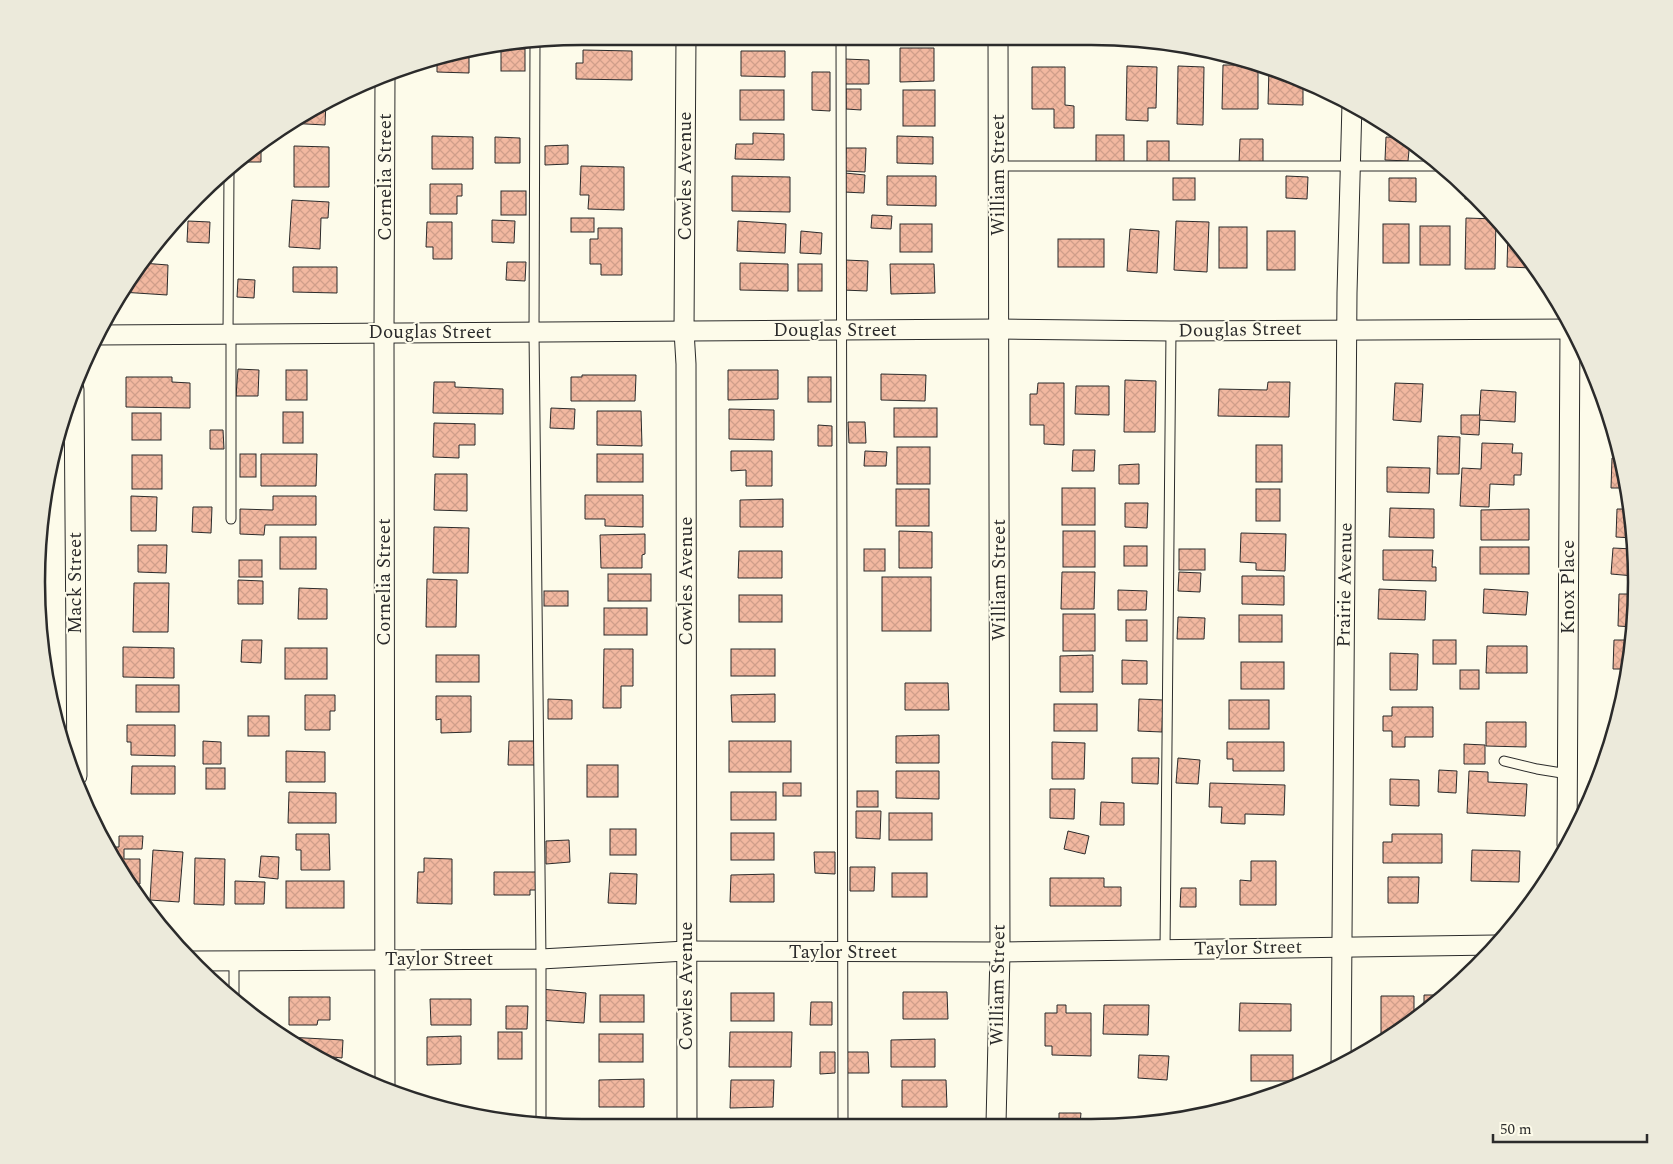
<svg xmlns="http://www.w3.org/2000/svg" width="1673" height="1164" font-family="Spectral,serif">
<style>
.building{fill:url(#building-cross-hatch);stroke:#2b2b2b}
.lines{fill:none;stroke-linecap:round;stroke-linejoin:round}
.service-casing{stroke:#2b2b2b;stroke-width:11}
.minor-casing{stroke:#2b2b2b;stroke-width:21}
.service{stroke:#fdfbea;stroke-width:9}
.minor{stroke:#fdfbea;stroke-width:19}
.labels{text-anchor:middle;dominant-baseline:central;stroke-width:4;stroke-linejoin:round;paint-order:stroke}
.street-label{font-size:19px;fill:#2b2b2b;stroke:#fdfbea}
.rim{fill:none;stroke:#2b2b2b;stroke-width:2.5}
</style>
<defs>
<pattern id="building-cross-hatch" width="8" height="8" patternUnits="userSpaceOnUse" patternTransform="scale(1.25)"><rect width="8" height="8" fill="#f2b8a0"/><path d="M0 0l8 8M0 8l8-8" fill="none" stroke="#d09e8a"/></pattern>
</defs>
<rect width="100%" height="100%" fill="#fdfbea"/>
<!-- building -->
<g class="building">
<rect x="808" y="36" width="22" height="7"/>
<rect x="855" y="36" width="23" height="6"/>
<path d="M900 48H934V81L900 82Z"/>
<rect x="501" y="49" width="24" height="22"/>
<path d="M583 50 632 51V80L576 79V63H583Z"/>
<path d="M469 51V73L437 72V56Z"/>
<path d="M741 51H785V77L741 76Z"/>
<path d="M845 59 869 60V84H845Z"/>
<path d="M1223 65H1258V109H1222Z"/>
<path d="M1127 66 1157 67 1156 108H1148V121L1126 120Z"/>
<path d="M1178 66 1204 67 1203 125 1177 124Z"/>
<path d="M1032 67H1065V105L1074 106V128H1054V109H1032Z"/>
<path d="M1269 68 1303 80V105L1268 104Z"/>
<path d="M812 72H830V111L812 110Z"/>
<path d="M846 89H861V110L846 109Z"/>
<rect x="740" y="90" width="44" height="30"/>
<rect x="903" y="90" width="32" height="36"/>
<path d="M326 101 325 125 287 123Z"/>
<path d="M753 133 784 134V160L735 159 736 144H753Z"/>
<rect x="1096" y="135" width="28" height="28"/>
<path d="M432 136 473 137V169H432Z"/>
<path d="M897 136 933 137V164L897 163Z"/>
<path d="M495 137 520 138V163H495Z"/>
<path d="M1386 137 1407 138 1410 140 1408 161 1385 160Z"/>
<path d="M1240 139H1263V164H1239Z"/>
<rect x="1147" y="141" width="22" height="22"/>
<path d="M261 144V162H240Z"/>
<path d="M568 145V164L545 165V146Z"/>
<path d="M294 146 329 147V187H294Z"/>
<path d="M846 148H866L865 172 845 171Z"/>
<path d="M581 166 624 167V210L588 209 589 195H580Z"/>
<path d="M845 173 865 175 864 193 844 192Z"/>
<path d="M732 176 790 177V212L732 211Z"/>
<path d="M887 176H936V206L887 205Z"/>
<path d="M1286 176 1308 177 1307 199 1286 198Z"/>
<rect x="1173" y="178" width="22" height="22"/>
<path d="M1389 178H1416V202L1389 201Z"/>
<path d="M430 184H462V196H457V214H430Z"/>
<path d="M1465 188 1477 199H1465Z"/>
<rect x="501" y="191" width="25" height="24"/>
<path d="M292 200 329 202 328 218H321L320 249 289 247Z"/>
<path d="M872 215 892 216 891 229 871 228Z"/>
<rect x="571" y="218" width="23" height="14"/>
<path d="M1466 218 1496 219 1495 269H1465Z"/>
<path d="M492 220 515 221 514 243 492 242Z"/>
<path d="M188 221 210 222 209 243 187 242Z"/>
<path d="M738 221 786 224 785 253 737 251Z"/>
<path d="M1176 221 1209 222 1207 272 1174 270Z"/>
<path d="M427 222H452V259H433V247H426Z"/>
<rect x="900" y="224" width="32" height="28"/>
<rect x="1383" y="224" width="26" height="39"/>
<rect x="1420" y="226" width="30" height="39"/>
<rect x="1219" y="227" width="28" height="41"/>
<path d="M598 228H622V275H601V264H590V239H598Z"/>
<path d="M1130 229 1159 231 1157 273 1127 271Z"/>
<path d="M801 231 822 233 821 254 800 253Z"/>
<rect x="1267" y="231" width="28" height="39"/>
<path d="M1508 232 1533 266V268L1507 267Z"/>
<rect x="1058" y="239" width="46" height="28"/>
<path d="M845 260 868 261 867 291 843 290Z"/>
<path d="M507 262H526L525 281 506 280Z"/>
<path d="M142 263 168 265 167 295 121 292Z"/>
<path d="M740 263 788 264V291L740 290Z"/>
<rect x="798" y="264" width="24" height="27"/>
<path d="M890 264H934L935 293 891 294Z"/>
<path d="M293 267H337V293L293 292Z"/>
<path d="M238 279 255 280 254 298 237 297Z"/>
<path d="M238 369 259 370 258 396H236Z"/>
<rect x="286" y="370" width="21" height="30"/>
<path d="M728 370H778V399L728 400Z"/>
<path d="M881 374 926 375 925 401 881 400Z"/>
<path d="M582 375H636L635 401H571V377H582Z"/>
<path d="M126 377H172V382L190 383V408L126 407Z"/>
<rect x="808" y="377" width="23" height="25"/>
<path d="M1125 380 1156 381 1155 432H1124Z"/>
<path d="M434 382H455V387L503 389V414L433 413Z"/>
<path d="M1268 382H1290L1289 417 1218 416 1219 389 1267 390Z"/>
<path d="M1038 383H1064V445L1044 444V425H1030V394H1037Z"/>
<path d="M1395 383 1423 384 1421 422 1393 420Z"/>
<path d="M1076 386H1109V415L1075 414Z"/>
<path d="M1481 390 1516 392 1515 422 1479 420Z"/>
<path d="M551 408 575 409 574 429 550 428Z"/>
<rect x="894" y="408" width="43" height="29"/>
<path d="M729 409 774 410V440L729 439Z"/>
<path d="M597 411H641L642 446 597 445Z"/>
<rect x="283" y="412" width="20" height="31"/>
<rect x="132" y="413" width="29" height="27"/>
<path d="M1461 415H1480L1479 435 1461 434Z"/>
<path d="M848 422H865L866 443H849Z"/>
<path d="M434 423 475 424V445H459V458L433 457Z"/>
<path d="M818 425 832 426V446H818Z"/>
<path d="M210 430H223L224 449H210Z"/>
<path d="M1438 436 1460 437 1459 474H1437Z"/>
<path d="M1482 443 1513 444 1512 453H1522L1521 475H1514V485L1490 484 1489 507 1460 506 1462 468 1481 469Z"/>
<rect x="1256" y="445" width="26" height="37"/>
<rect x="897" y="447" width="33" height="37"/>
<path d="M1073 450H1095L1094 471H1072Z"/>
<path d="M731 451H772V486H746V470L731 471Z"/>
<path d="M865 451 887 452 886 466H864Z"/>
<rect x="240" y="454" width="16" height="23"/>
<path d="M261 454H317L316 486H261Z"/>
<rect x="597" y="454" width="46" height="28"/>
<rect x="132" y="455" width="30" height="34"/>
<path d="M1612 458H1620L1627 488H1611Z"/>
<path d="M1139 464V484H1119V465Z"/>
<path d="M1387 467 1430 468 1429 493 1387 492Z"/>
<path d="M435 474H467V511L434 510Z"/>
<rect x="1062" y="488" width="33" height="37"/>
<rect x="896" y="489" width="33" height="37"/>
<rect x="1256" y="489" width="24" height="32"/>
<path d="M585 495H643V527L605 526V519H585Z"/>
<path d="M131 496 157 497 156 531H131Z"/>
<path d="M273 496H316V525H265L264 535 240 534V509L273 510Z"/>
<path d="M1627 498H1629L1632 510 1633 538 1616 537 1617 509H1627Z"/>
<path d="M783 499V527H740V500Z"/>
<path d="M1125 503H1148L1147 528 1125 527Z"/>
<path d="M193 507H212L211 533 192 532Z"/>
<path d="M1390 508 1434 509V538L1389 537Z"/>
<path d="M1529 509V540H1481V510Z"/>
<path d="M434 527 469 528 468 573H433Z"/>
<path d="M899 531 932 532V568H899Z"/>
<rect x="1063" y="531" width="32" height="36"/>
<path d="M1241 533 1286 534 1285 571 1256 570V563L1240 562Z"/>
<path d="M645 534V554L642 555V568H601L600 535Z"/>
<rect x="280" y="537" width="36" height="32"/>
<path d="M138 545H167L166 573 138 572Z"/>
<rect x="1124" y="546" width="23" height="20"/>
<rect x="1480" y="547" width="49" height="27"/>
<path d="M1613 548 1633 549 1634 576 1611 574Z"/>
<rect x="864" y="549" width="21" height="22"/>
<rect x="1179" y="549" width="26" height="21"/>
<path d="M1383 550H1433L1432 567H1436V581L1383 580Z"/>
<path d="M739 551H782V578H738Z"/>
<rect x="239" y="560" width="23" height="17"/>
<path d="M1062 572H1095L1094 609H1061Z"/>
<path d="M1179 572 1201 573 1200 592 1178 591Z"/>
<rect x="608" y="574" width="43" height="27"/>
<path d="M1242 576H1284V605L1242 604Z"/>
<rect x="882" y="577" width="49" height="54"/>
<path d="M427 579 457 580 456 627H426Z"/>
<path d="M238 580 263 581V604H238Z"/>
<path d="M134 583H169L168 632H133Z"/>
<path d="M299 588 327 589V619H298Z"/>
<path d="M1379 589 1426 591 1425 620 1378 619Z"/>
<path d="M1484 589 1528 592 1526 615 1483 613Z"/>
<path d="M1118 590 1147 591 1146 610H1118Z"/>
<rect x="544" y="591" width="24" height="15"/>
<path d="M1619 594H1635L1636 617 1634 627 1618 626Z"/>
<rect x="739" y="595" width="43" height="27"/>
<rect x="604" y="608" width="43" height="27"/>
<rect x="1063" y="614" width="32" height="37"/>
<rect x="1239" y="615" width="43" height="27"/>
<path d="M1178 617 1205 618 1204 639H1177Z"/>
<rect x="1126" y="620" width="21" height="21"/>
<path d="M242 640H262L261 663 241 662Z"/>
<rect x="1433" y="640" width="23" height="24"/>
<path d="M1614 640H1632L1626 679V669H1613Z"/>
<path d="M1487 646H1527V673H1486Z"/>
<path d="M123 647 174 648V678L123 677Z"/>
<rect x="285" y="648" width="42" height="31"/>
<path d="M604 649H633V686H621V708H603Z"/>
<rect x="731" y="649" width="44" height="27"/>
<path d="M1390 653 1418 654 1417 690H1390Z"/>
<rect x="436" y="655" width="43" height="27"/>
<path d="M1093 655V692H1060V656Z"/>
<path d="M1122 660 1147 661V684H1122Z"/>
<rect x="1241" y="662" width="43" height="27"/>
<rect x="1460" y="670" width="19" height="19"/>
<path d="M905 683H948L949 710H905Z"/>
<rect x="136" y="685" width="43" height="27"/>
<path d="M1617 693H1623L1618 725H1617Z"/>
<path d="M775 694V722H732L731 695Z"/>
<path d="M305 695H335V711H330V730H305Z"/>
<path d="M436 696H471V732L441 733V719L436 720Z"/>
<path d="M548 699 572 700V719H548Z"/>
<path d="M1139 699 1163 700 1162 732 1138 731Z"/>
<rect x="1229" y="700" width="40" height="29"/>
<rect x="1054" y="704" width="43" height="27"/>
<path d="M1392 707H1433V737H1405V747H1392V731H1383V716H1392Z"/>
<rect x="248" y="716" width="21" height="20"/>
<path d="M1486 722H1526V747L1486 746Z"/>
<path d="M127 725H175V756L131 755V742H127Z"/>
<path d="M939 735V763H896V736Z"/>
<path d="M203 741 221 742V764H203Z"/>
<path d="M509 741H536L535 765H508Z"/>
<rect x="729" y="741" width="62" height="31"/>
<path d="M1052 742 1085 743 1084 779H1052Z"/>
<path d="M1227 742H1284V771H1233V759H1227Z"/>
<path d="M1464 744 1485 745V764H1464Z"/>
<path d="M286 751 325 752V782H286Z"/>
<path d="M1132 758H1159L1158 784 1132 783Z"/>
<path d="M1178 758 1200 760 1198 784 1176 783Z"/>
<rect x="587" y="765" width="31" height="32"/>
<path d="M132 766H175V794H131Z"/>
<rect x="206" y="768" width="19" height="21"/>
<path d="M1439 770 1457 771 1456 793 1438 792Z"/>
<path d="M896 771H939V799L896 798Z"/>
<path d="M1469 771 1488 772V782L1527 784 1525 816 1467 813Z"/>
<path d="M1390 779 1419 780V806L1390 805Z"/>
<rect x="783" y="783" width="18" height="13"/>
<path d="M1210 783 1285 785 1284 815 1245 814V824L1221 823 1222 807H1209Z"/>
<path d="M1050 789H1075L1074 819 1050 818Z"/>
<rect x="857" y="791" width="21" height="16"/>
<path d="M289 792 336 793V823H288Z"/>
<rect x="731" y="792" width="45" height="28"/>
<path d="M1101 802 1124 803V825H1100Z"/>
<path d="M856 811H881L880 839 856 838Z"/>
<rect x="889" y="813" width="43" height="27"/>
<rect x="610" y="829" width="26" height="26"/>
<path d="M1068 831 1089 836 1085 854 1064 849Z"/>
<rect x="731" y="833" width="43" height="27"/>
<path d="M296 834H329L330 870H301V850H296Z"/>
<path d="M1392 834H1442V863H1383V842H1392Z"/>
<path d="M119 836H143L142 849H124V859H140V884H133L110 849V847H119Z"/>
<path d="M569 840 570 862 546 864V841Z"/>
<path d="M153 850 183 852 179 902 150 900Z"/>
<path d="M1472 850 1520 851 1519 882 1471 881Z"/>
<path d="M814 852H835V874L815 873Z"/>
<path d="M261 856 279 857 278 879 259 877Z"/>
<path d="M195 858 225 859 224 905 194 904Z"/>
<path d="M424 858 452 859V904L417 903 418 872H424Z"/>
<path d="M1251 861H1276V905H1240V880L1251 881Z"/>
<path d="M850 867H875L874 891H850Z"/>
<path d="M494 872H541V890H530V895H494Z"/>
<path d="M610 873 637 874 636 904 608 903Z"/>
<rect x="892" y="873" width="35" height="24"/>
<path d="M774 874V902H730L731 875Z"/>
<path d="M1388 877H1419L1418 903H1388Z"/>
<path d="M1050 878H1104V887H1121V906H1050Z"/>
<path d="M235 881 265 882 264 904H235Z"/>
<rect x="286" y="881" width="58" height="27"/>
<path d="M1181 888H1196V907H1180Z"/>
<path d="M540 989 586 993 584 1023 538 1020Z"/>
<path d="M903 992H947L948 1019H903Z"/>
<rect x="731" y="993" width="43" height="28"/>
<rect x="600" y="995" width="44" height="27"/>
<path d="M1424 995H1447L1424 1010Z"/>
<path d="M1381 996H1414V1017L1381 1039Z"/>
<path d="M289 997H330V1020H318L317 1025H289Z"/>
<path d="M430 999H471V1025H431Z"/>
<path d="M811 1002H832V1025H810Z"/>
<path d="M1240 1003 1291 1004V1031H1239Z"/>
<path d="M1057 1005H1066V1013H1091V1056L1052 1055V1046H1045V1013H1057Z"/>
<path d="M1104 1005H1149L1148 1035 1103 1034Z"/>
<path d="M506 1006H528L527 1029H506Z"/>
<rect x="498" y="1032" width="24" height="27"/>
<path d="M730 1032H792L791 1067H729Z"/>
<rect x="599" y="1034" width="44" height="28"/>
<path d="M461 1036V1064L427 1065V1037Z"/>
<path d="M287 1037 343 1040 342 1058 333 1057V1067Z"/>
<path d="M935 1039V1067H891V1040Z"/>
<path d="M820 1052H835V1073L820 1074Z"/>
<path d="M847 1052H868L869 1073H847Z"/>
<path d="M1139 1055 1169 1056 1167 1080 1138 1078Z"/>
<rect x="1251" y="1055" width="42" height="26"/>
<path d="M644 1079V1107H599V1080Z"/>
<path d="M731 1080H774L773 1107 730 1108Z"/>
<path d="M902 1080H946L947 1107H902Z"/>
<path d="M1059 1113H1081L1080 1124H1059Z"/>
</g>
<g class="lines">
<defs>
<g id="service">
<path d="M841 36 843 1125"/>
<path d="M535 42 534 332 541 959V1126"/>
<path d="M998 166H1441"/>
<path d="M228 334 229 172"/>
<path d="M231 334V519"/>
<path d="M1504 761 1537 769 1568 774"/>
<path d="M1165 950 1171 331"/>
<path d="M234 1000V960"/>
</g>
<g id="minor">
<path d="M686 36 684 331 686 364 687 1126"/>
<path d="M385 76 384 333 385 1088"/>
<path d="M97 335 998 329 1171 331 1572 329"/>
<path d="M74 389 77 776"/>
<path d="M1567 845 1570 329"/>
<path d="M192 961 541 959 686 951 1000 952 1495 945"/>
<path d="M1341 1066 1347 293 1352 103"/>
<path d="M996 1124 1000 952 998 36"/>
</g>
</defs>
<!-- service casing -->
<use href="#service" class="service-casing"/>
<!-- minor casing -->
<use href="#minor" class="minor-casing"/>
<!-- service -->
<use href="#service" class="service"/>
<!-- minor -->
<use href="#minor" class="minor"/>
</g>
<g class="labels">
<!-- street labels -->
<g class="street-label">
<text transform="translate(998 175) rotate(-90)">William Street</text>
<text transform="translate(685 176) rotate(-90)">Cowles Avenue</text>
<text transform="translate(385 177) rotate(-90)">Cornelia Street</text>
<text x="835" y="330">Douglas Street</text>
<text transform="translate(1240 330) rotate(-1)">Douglas Street</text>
<text x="430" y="332">Douglas Street</text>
<text transform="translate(999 580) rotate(-90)">William Street</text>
<text transform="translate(686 581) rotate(-90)">Cowles Avenue</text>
<text transform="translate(384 582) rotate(-90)">Cornelia Street</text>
<text transform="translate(75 583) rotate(-90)">Mack Street</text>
<text transform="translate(1345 585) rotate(-89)">Prairie Avenue</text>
<text transform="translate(1568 587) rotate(-90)">Knox Place</text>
<text transform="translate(1248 948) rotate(-1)">Taylor Street</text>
<text x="843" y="952">Taylor Street</text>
<text x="439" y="959">Taylor Street</text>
<text transform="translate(998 985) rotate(-89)">William Street</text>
<text transform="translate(686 986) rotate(-90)">Cowles Avenue</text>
</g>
</g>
<!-- crop -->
<path d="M0 0H1673V1164H0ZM582 45H1091A537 537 0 0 1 1628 582V582A537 537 0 0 1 1091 1119H582A537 537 0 0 1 45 582V582A537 537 0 0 1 582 45Z" fill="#eceadb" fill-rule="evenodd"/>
<path class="rim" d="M582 45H1091A537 537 0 0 1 1628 582V582A537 537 0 0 1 1091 1119H582A537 537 0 0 1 45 582V582A537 537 0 0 1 582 45Z"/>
<!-- scale -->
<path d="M1493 1134v8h154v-8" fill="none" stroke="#2b2b2b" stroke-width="2.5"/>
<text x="1500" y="1134" font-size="15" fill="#2b2b2b" stroke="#fdfbea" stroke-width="4" paint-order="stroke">50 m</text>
</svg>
